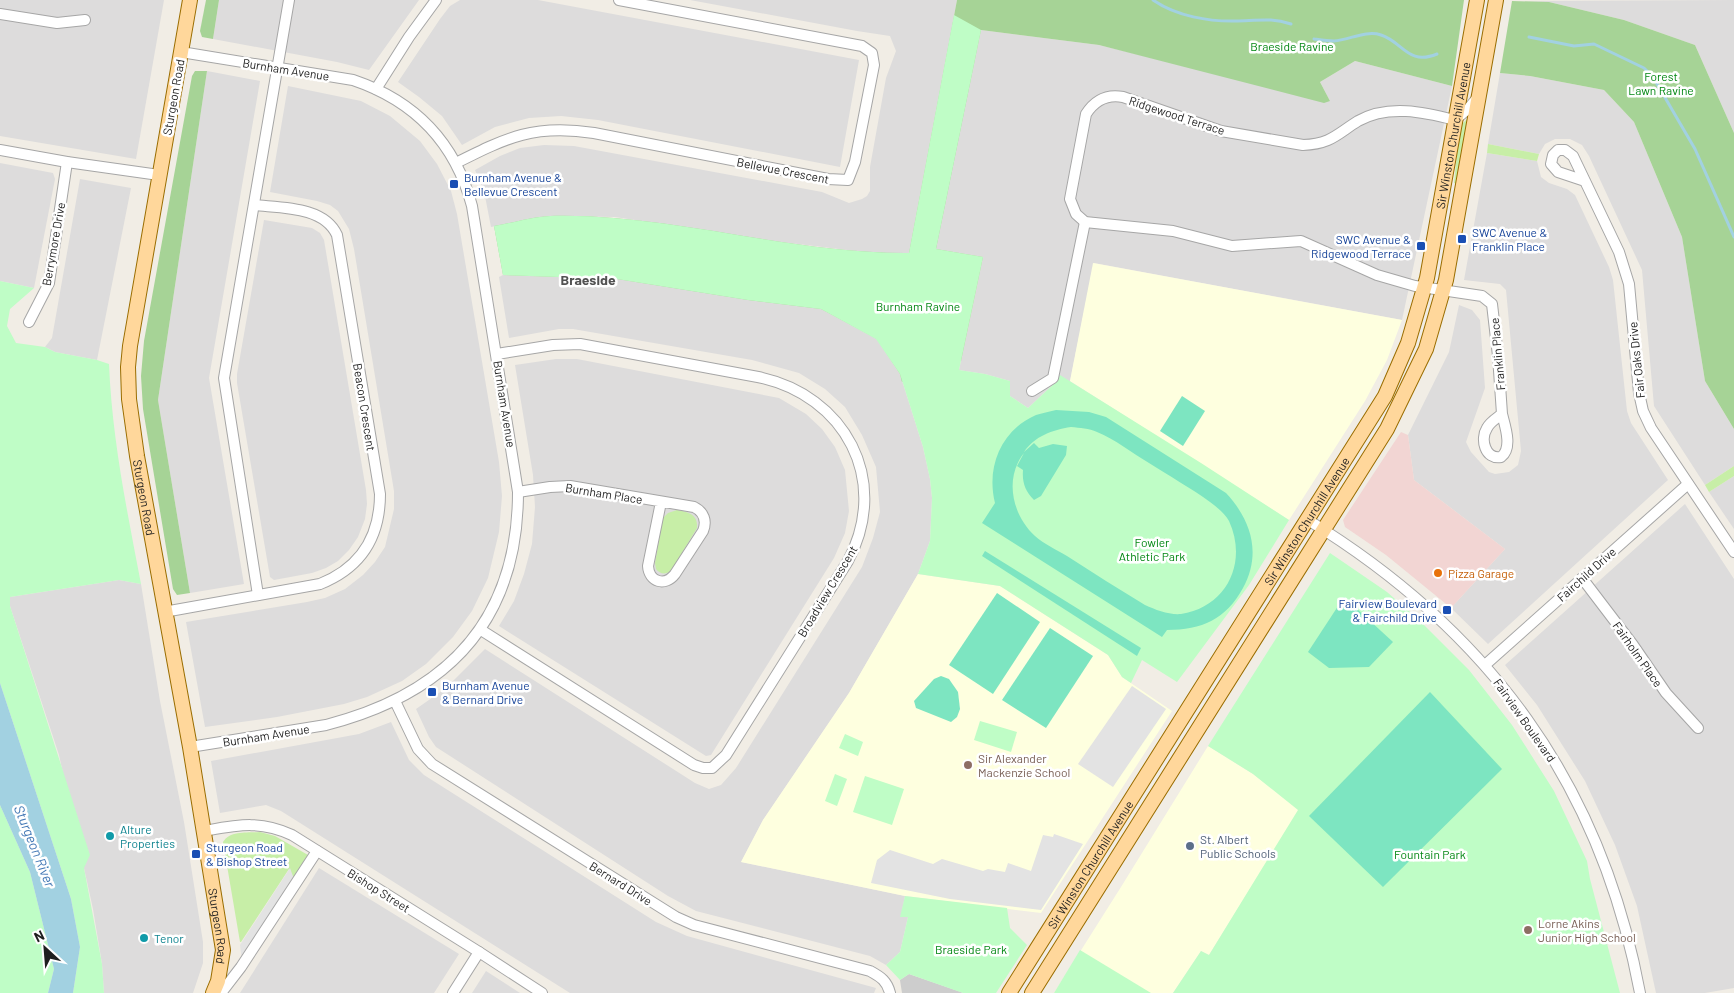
<svg xmlns="http://www.w3.org/2000/svg" width="1734" height="993" font-family="Barlow,sans-serif">
<style>
.residential{fill:#dddcdc}
.commercial{fill:#f2d5d3}
.education{fill:#feffdf}
.religious{fill:#cdcdcd}
.grass{fill:#c7eea7}
.forest{fill:#a6d396}
.park{fill:#bffdc6}
.pitch{fill:#7de5c1;fill-rule:evenodd}
.parking{fill:#e3e3e3}
.water{fill:#a2d1e1}
.lines{fill:none;stroke-linecap:round;stroke-linejoin:round}
.stream{stroke:#a2d1e1;stroke-width:3}
.minor-casing{stroke:#a6a6a6;stroke-width:12}
.major-casing{stroke:#9a6d00;stroke-width:16}
.minor{stroke:#fff;stroke-width:10}
.major{stroke:#ffd79b;stroke-width:14}
.transit-dot{fill:#1a4fb4;stroke:#fff;stroke-width:2}
.food-dot{fill:#e8710a;stroke:#fff;stroke-width:2}
.education-dot{fill:#8d6e63;stroke:#fff;stroke-width:2}
.culture-dot{fill:#0f9aa8;stroke:#fff;stroke-width:2}
.service-dot{fill:#5c6f8a;stroke:#fff;stroke-width:2}
.labels{text-anchor:middle;dominant-baseline:central;stroke-width:5;stroke-linejoin:round;paint-order:stroke}
.park-label{font-size:12px;fill:#038713;stroke:#fff}
.street-label{font-size:12px;fill:#1f1f1f;stroke:#fff}
.transit-label{font-size:12px;fill:#164399;stroke:#fff;text-anchor:start}
.food-label{font-size:12px;fill:#c56008;stroke:#fff;text-anchor:start}
.education-label{font-size:12px;fill:#785e54;stroke:#fff;text-anchor:start}
.culture-label{font-size:12px;fill:#0d838f;stroke:#fff;text-anchor:start}
.service-label{font-size:12px;fill:#4e5e75;stroke:#fff;text-anchor:start}
.neighbourhood-label{font-size:14px;font-weight:bold;fill:#525252;stroke:#fff}
.water-label{font-size:14px;font-style:italic;fill:#4479b6;stroke:#fff}
</style>
<rect width="100%" height="100%" fill="#f1ede5"/>
<!-- residential -->
<g class="residential">
<path d="M0 0H164L136 159 0 136Z"/>
<path d="M219 0H419L369 70 337 62 213 39Z"/>
<path d="M460 0H538L859 60 840 167 598 120 561 116 529 118 495 127 462 145 442 116 419 97 398 82 440 19 450 6Z"/>
<path d="M690 0H957L909 253 880 254 773 241 615 217 548 216 491 227 484 191 475 170 500 156 520 148 544 145 574 146 822 192 849 203 862 199 867 196 870 191V167L886 78 896 51 890 36 857 31Z"/>
<path d="M1734 0V133L1695 45 1624 20 1549 2 1512 1Z"/>
<path d="M981 30 1099 45 1330 101 1320 82 1355 61 1452 86 1402 320 1094 263 1070 381 1058 380 1028 408 1010 396V381L985 374 959 370 983 257 935 249Z"/>
<path d="M207 71 260 81 209 378 244 584 190 593 158 400Z"/>
<path d="M1500 73 1530 76 1604 90 1634 122 1682 237 1705 381 1734 429V466L1705 485 1654 406 1642 270 1589 156 1582 145 1570 139H1555L1545 144 1539 154 1488 144Z"/>
<path d="M288 86 361 101 390 116 420 141 437 164 451 191 457 214 499 462 502 496 499 532 488 578 472 611 453 637 426 664 402 681 367 697 344 704 277 717 205 727 186 622 307 602 325 598 345 589 363 575 375 562 385 547 394 509V491L354 249 349 229 338 211 330 205 317 201 270 192Z"/>
<path d="M1487 153 1537 161 1541 177 1549 183 1567 189 1575 195 1609 267 1613 280 1627 411 1631 423 1668 480 1488 644 1451 608 1505 549 1414 480 1408 435 1449 352 1459 305 1472 310 1480 320 1485 388 1466 442 1471 452 1489 472 1495 474 1509 472 1518 465 1521 451 1506 290 1500 284 1464 280Z"/>
<path d="M0 163 53 173 55 179 34 288 0 281Z"/>
<path d="M80 179 131 188 97 360 55 352 45 347 52 338Z"/>
<path d="M264 220 312 228 320 233 324 240 366 490 367 504 365 519 358 537 349 550 338 561 326 568 312 573 274 580 270 577 237 383V374Z"/>
<path d="M503 275 617 279 821 309 877 339 900 374 923 447 930 479 932 498 930 541 918 574 849 693 763 820 741 862 905 896 901 916 908 917 900 952 886 965 870 956 696 911 668 896 436 747 429 737 416 709 446 688 485 649 695 783 709 789 721 785 736 768 862 567 873 538 880 512 876 467 862 435 845 407 825 389 799 373 752 360 573 329H559L509 338 499 277Z"/>
<path d="M556 359H577L779 398 806 414 822 429 835 447 845 470 849 511 845 533 834 558 711 755 706 756 499 626 514 601 524 574 532 544 535 507 533 475 515 365Z"/>
<path d="M1734 476V529L1709 492Z"/>
<path d="M1685 504 1734 579V988L1705 993H1656L1637 906 1615 845 1585 781 1537 705 1505 665Z"/>
<path d="M119 580 141 584 160 701 184 822 203 942V963L193 993H104L102 964 93 909 59 755 10 606V597Z"/>
<path d="M391 722 409 760 424 775 656 922 687 936 876 988 874 993H570L281 811 266 805 220 813 211 761 359 734Z"/>
<path d="M319 868 459 954 434 993H240Z"/>
<path d="M486 971 520 993H472Z"/>
</g>
<!-- commercial -->
<path class="commercial" d="M1401 432 1408 435 1414 480 1505 549 1451 608 1386 555 1345 527 1343 520Z"/>
<!-- education -->
<g class="education">
<path d="M1093 263 1402 320 1387 360 1365 401 1289 520 1070 381Z"/>
<path d="M918 574 1000 586 1108 655 1122 677 1172 711 1041 913 905 896 741 862 763 820 849 693Z"/>
<path d="M1208 746 1253 774 1299 810 1209 955 1201 951 1173 993H1054L1121 887Z"/>
</g>
<!-- religious -->
<path class="religious" d="M909 974 961 992 963 993H902L900 980Z"/>
<!-- grass -->
<g class="grass">
<path d="M1467 119 1468 120 1457 184 1454 183 1459 134 1461 125Z"/>
<path d="M1488 144 1539 154 1537 161 1487 153Z"/>
<path d="M1734 466V476L1709 492 1705 485Z"/>
<path d="M677 510C688 512 698 514 697 528L671 571C665 575 660 574 656 569L655 563 663 518 668 513Z"/>
<path d="M260 832 275 836 308 855V857L293 878 289 869 241 942H240L223 842C230 830 248 833 260 832Z"/>
</g>
<!-- forest -->
<g class="forest">
<path d="M206 0H219L213 39 202 37 200 31Z"/>
<path d="M957 0H1464L1452 86 1355 61 1320 82 1330 101 1324 103 1099 45 981 30 936 249 983 257 961 361 921 366 902 382 900 374 877 339 821 309 748 300 617 279 503 275 494 226C512 223 532 217 550 216 671 213 788 254 909 253Z"/>
<path d="M1512 1 1549 2 1624 20 1695 45 1734 133V429L1705 381 1682 237 1634 122 1604 90 1530 76 1500 73Z"/>
<path d="M195 71H207L158 400 190 593 177 595 173 589 143 409 141 376 144 341 192 76Z"/>
</g>
<!-- park -->
<g class="park">
<path d="M954 15 981 30 936 249 983 257 959 370 985 374 1010 381V396L1028 408 1058 380 1060 375 1201 463 1289 520 1249 585 1177 682 1142 660 1131 683 1122 677 1108 655 1000 586 918 574 930 541 932 498 930 479 923 447 900 374 876 339 821 309 748 300 617 279 503 275 494 226C512 223 532 217 550 216 671 213 788 254 909 253Z"/>
<path d="M0 281 34 288 10 309 7 326 16 343 45 347 55 352 97 360 109 364C112 438 127 511 141 584L119 580 10 597V606L90 855 84 868 102 964 104 993H73L80 947 71 899 0 683Z"/>
<path d="M1330 553 1387 592 1419 620 1469 670 1512 725 1554 791 1587 861 1590 879 1620 993H1173L1201 951 1209 955 1298 810 1253 774 1208 746Z"/>
<path d="M980 721 1017 732 1011 752 974 740Z"/>
<path d="M845 734 863 742 858 756 839 748Z"/>
<path d="M835 774 847 779 837 806 825 801Z"/>
<path d="M865 776 904 789 892 825 853 812Z"/>
<path d="M0 805 30 872 54 969 48 993H0Z"/>
<path d="M905 896 1007 908 1010 928 1027 945 996 993H963L909 974 900 980 886 965 900 952 908 917H900Z"/>
<path d="M1080 950 1151 993H1054Z"/>
</g>
<!-- pitch -->
<g class="pitch">
<path d="M1182 396 1205 411 1183 446 1160 431Z"/>
<path d="M1056 410 1089 412 1106 417 1226 493C1251 520 1262 553 1243 588 1226 619 1202 630 1167 630L1162 637 982 523 995 503C986 467 1001 430 1036 415 1042 413 1049 412 1056 410ZM1071 427C1080 428 1089 428 1097 432 1115 439 1132 453 1149 463 1169 476 1191 488 1210 502 1217 507 1225 514 1229 521 1248 562 1227 607 1181 614 1169 615 1156 610 1145 605 1119 589 1093 573 1067 556 1057 550 1044 544 1035 536 1012 515 1004 478 1024 453L1017 466 1023 470C1022 482 1025 491 1034 500L1041 496 1066 455 1067 446 1053 444 1039 448 1034 443 1024 452C1035 436 1052 430 1071 427Z"/>
<path d="M985 551 1141 648 1137 656 982 556Z"/>
<path d="M997 593 1040 622 993 694 949 665Z"/>
<path d="M1344 597 1393 642 1369 667 1329 668 1308 652Z"/>
<path d="M1050 628 1093 656 1046 728 1002 700Z"/>
<path d="M941 676 949 679 958 692 960 709 957 717 951 722 916 708 914 701 934 679Z"/>
<path d="M1430 692 1502 769 1383 887 1309 816Z"/>
</g>
<!-- parking -->
<g class="parking">
<path d="M1132 686 1166 709 1113 787 1078 764Z"/>
<path d="M1054 834 1083 844 1041 910 950 899 871 883 877 860 890 850 933 864 942 859 983 871 988 869 1005 872 1008 863 1031 871 1043 835 1053 837Z"/>
<path d="M290 868 294 879 242 961 240 945Z"/>
</g>
<!-- water -->
<path class="water" d="M0 683 71 899 80 947 73 993H48L54 969 30 872 0 805Z"/>
<g class="lines">
<!-- stream -->
<g class="stream">
<path d="M1153 0C1176 16 1209 22 1238 21 1259 21 1269 17 1291 24"/>
<path d="M1529 37 1574 46 1594 44 1644 68 1653 77 1695 149 1734 237"/>
<path d="M1314 39C1321 40 1327 41 1334 41 1349 40 1366 30 1381 35 1403 42 1408 66 1437 54"/>
</g>
<defs>
<g id="minor">
<path d="M0 14 57 23 85 20"/>
<path d="M181 52 353 80C415 101 455 142 472 206L518 492C518 621 447 694 326 725L190 747"/>
<path d="M376 89 409 37 436 0"/>
<path d="M1478 97 1469 108 1455 120C1424 112 1388 104 1358 121 1337 134 1331 144 1303 145L1221 131 1123 97C1107 94 1095 100 1086 114L1070 199 1076 214 1085 222 1173 231 1232 246 1301 241 1377 275 1415 286 1482 296 1492 304 1498 356 1502 414C1497 418 1490 422 1487 428 1480 439 1485 460 1501 457 1513 448 1505 426 1502 414"/>
<path d="M0 150 67 162 159 175"/>
<path d="M456 163C508 137 534 124 594 133L828 179 848 180 855 162 874 65 872 53 862 46 619 0"/>
<path d="M1585 181 1558 172 1551 164 1553 155 1558 150H1565L1573 156 1619 252 1629 284 1639 393 1643 411 1651 428 1734 552"/>
<path d="M29 322 49 283 67 162"/>
<path d="M1032 391 1053 378 1085 222"/>
<path d="M518 492 550 487 570 486 694 507C704 512 707 521 703 531L675 574C665 587 649 582 648 566L661 502"/>
<path d="M1308 520C1489 631 1601 783 1640 993"/>
<path d="M1582 578 1633 645 1666 693 1698 728"/>
<path d="M258 595 224 378 289 0"/>
<path d="M164 612 320 584C360 568 380 538 380 494L337 235C324 206 281 208 254 205"/>
<path d="M481 630 694 765 703 768H712L726 755 848 561C891 480 845 395 758 377L580 344 553 345 497 354"/>
<path d="M1485 665 1688 484"/>
<path d="M395 701 418 749 432 764 676 917 694 925 870 971C881 977 887 981 890 993"/>
<path d="M204 831C238 825 260 820 292 835L479 952 542 993"/>
<path d="M221 993 241 967 317 851"/>
<path d="M453 993 479 952"/>
</g>
<g id="major">
<path id="s1" d="M190 0 130 346 128 367 129 399 137 456 190 747 223 950 218 981 213 993"/>
<path id="s2" d="M1009 993 1385 396 1408 343 1427 278 1477 0"/>
<path d="M1032 993 1387 429 1426 349 1446 280 1496 0"/>
</g>
</defs>
<!-- minor casing -->
<use href="#minor" class="minor-casing"/>
<!-- major casing -->
<use href="#major" class="major-casing"/>
<!-- minor -->
<use href="#minor" class="minor"/>
<!-- major -->
<use href="#major" class="major"/>
</g>
<!-- markers -->
<g class="transit-dot">
<rect x="449" y="179" width="10" height="10" rx="2.5"/>
<rect x="1457" y="234" width="10" height="10" rx="2.5"/>
<rect x="1416" y="241" width="10" height="10" rx="2.5"/>
<rect x="1442" y="605" width="10" height="10" rx="2.5"/>
<rect x="427" y="687" width="10" height="10" rx="2.5"/>
<rect x="191" y="849" width="10" height="10" rx="2.5"/>
</g>
<circle class="food-dot" cx="1438" cy="573" r="5"/>
<g class="education-dot">
<circle cx="968" cy="765" r="5"/>
<circle cx="1528" cy="930" r="5"/>
</g>
<g class="culture-dot">
<circle cx="110" cy="836" r="5"/>
<circle cx="144" cy="938" r="5"/>
</g>
<circle class="service-dot" cx="1190" cy="846" r="5"/>
<g class="labels">
<!-- park labels -->
<g class="park-label">
<text x="1292" y="46">Braeside Ravine</text>
<text x="1661" y="76">Forest<tspan x="1661" dy="14">Lawn Ravine</tspan></text>
<text x="918" y="306">Burnham Ravine</text>
<text x="1152" y="542">Fowler<tspan x="1152" dy="14">Athletic Park</tspan></text>
<text x="1430" y="854">Fountain Park</text>
<text x="971" y="949">Braeside Park</text>
</g>
<!-- street labels -->
<g class="street-label">
<text transform="translate(286 69) rotate(9)">Burnham Avenue</text>
<text transform="translate(173 97) rotate(-80)">Sturgeon Road</text>
<text transform="translate(1177 115) rotate(18)">Ridgewood Terrace</text>
<text stroke="none"><textPath href="#s2" startOffset="976">Sir Winston Churchill Avenue</textPath></text>
<text transform="translate(783 170) rotate(11)">Bellevue Crescent</text>
<text transform="translate(53 244) rotate(-80)">Berrymore Drive</text>
<text transform="translate(1497 354) rotate(-95)">Franklin Place</text>
<text transform="translate(1636 360) rotate(-96)">Fair Oaks Drive</text>
<text transform="translate(505 404) rotate(81)">Burnham Avenue</text>
<text transform="translate(365 407) rotate(81)">Beacon Crescent</text>
<text transform="translate(604 493) rotate(9)">Burnham Place</text>
<text stroke="none"><textPath href="#s1" startOffset="504">Sturgeon Road</textPath></text>
<text stroke="none"><textPath href="#s2" startOffset="558">Sir Winston Churchill Avenue</textPath></text>
<text transform="translate(1586 574) rotate(-42)">Fairchild Drive</text>
<text transform="translate(827 591) rotate(-59)">Broadview Crescent</text>
<text transform="translate(1638 654) rotate(55)">Fairholm Place</text>
<text transform="translate(1525 720) rotate(55)">Fairview Boulevard</text>
<text transform="translate(266 735) rotate(-9)">Burnham Avenue</text>
<text stroke="none"><textPath href="#s2" startOffset="152">Sir Winston Churchill Avenue</textPath></text>
<text transform="translate(621 883) rotate(32)">Bernard Drive</text>
<text transform="translate(379 890) rotate(32)">Bishop Street</text>
<text stroke="none"><textPath href="#s1" startOffset="939">Sturgeon Road</textPath></text>
</g>
<!-- transit labels -->
<g class="transit-label">
<text x="464" y="177">Burnham Avenue &amp;<tspan x="464" dy="14">Bellevue Crescent</tspan></text>
<text x="1472" y="232">SWC Avenue &amp;<tspan x="1472" dy="14">Franklin Place</tspan></text>
<text x="1411" y="239" text-anchor="end">SWC Avenue &amp;<tspan x="1411" dy="14">Ridgewood Terrace</tspan></text>
<text x="1437" y="603" text-anchor="end">Fairview Boulevard<tspan x="1437" dy="14">&amp; Fairchild Drive</tspan></text>
<text x="442" y="685">Burnham Avenue<tspan x="442" dy="14">&amp; Bernard Drive</tspan></text>
<text x="206" y="847">Sturgeon Road<tspan x="206" dy="14">&amp; Bishop Street</tspan></text>
</g>
<!-- food labels -->
<g class="food-label">
<text x="1448" y="573">Pizza Garage</text>
</g>
<!-- education labels -->
<g class="education-label">
<text x="978" y="758">Sir Alexander<tspan x="978" dy="14">Mackenzie School</tspan></text>
<text x="1538" y="923">Lorne Akins<tspan x="1538" dy="14">Junior High School</tspan></text>
</g>
<!-- culture labels -->
<g class="culture-label">
<text x="120" y="829">Alture<tspan x="120" dy="14">Properties</tspan></text>
<text x="154" y="938">Tenor</text>
</g>
<!-- service labels -->
<g class="service-label">
<text x="1200" y="839">St. Albert<tspan x="1200" dy="14">Public Schools</tspan></text>
</g>
<!-- neighbourhood labels -->
<g class="neighbourhood-label">
<text x="588" y="279">Braeside</text>
</g>
<!-- water labels -->
<g class="water-label">
<text transform="translate(35 846) rotate(68)">Sturgeon River</text>
</g>
</g>
<!-- north arrow -->
<g transform="translate(45 948) rotate(334)" stroke="#ffffff" stroke-width="4" paint-order="stroke">
<path d="M0-4L9 19L0 12L-9 19Z" fill="#1f1f1f"/>
<text y="-8" font-size="14" font-weight="bold" text-anchor="middle" fill="#1f1f1f">N</text>
</g>
</svg>
